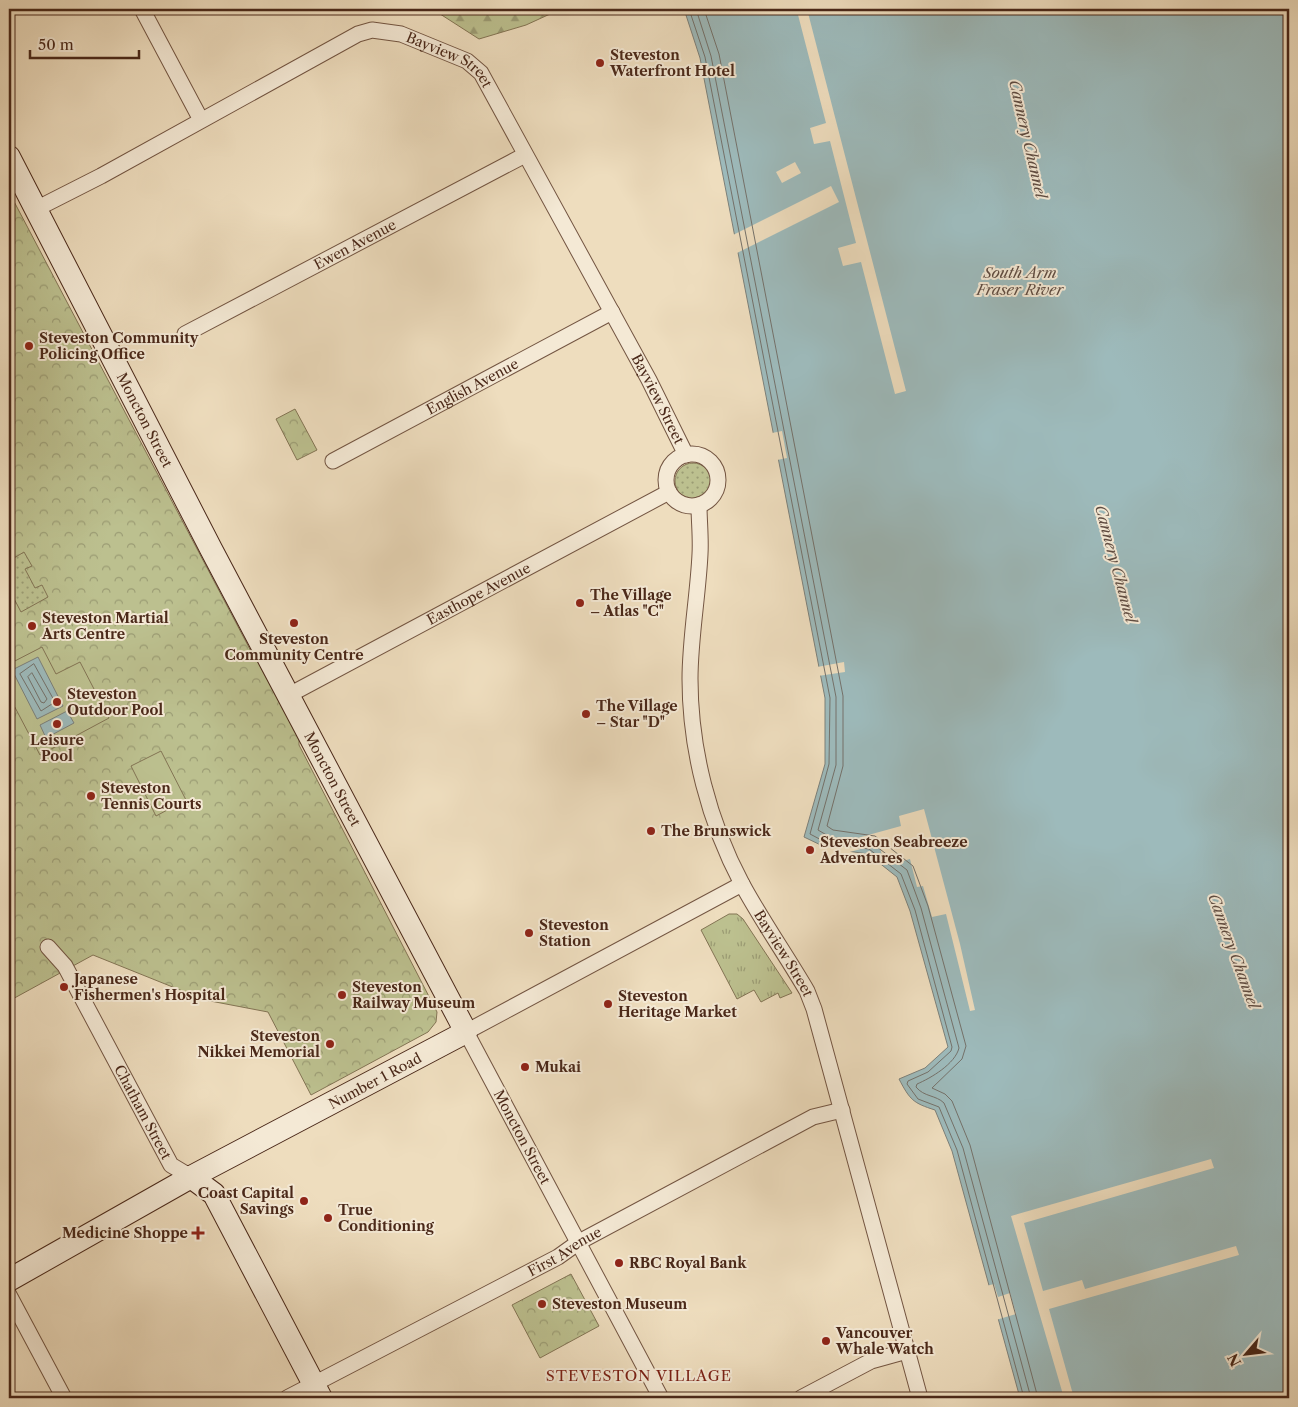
<svg xmlns="http://www.w3.org/2000/svg" width="1298" height="1407" font-family="'Libre Caslon Text',serif">
<style>
.grass{fill:url(#grass-tufts);stroke:#837454}
.forest{fill:url(#forest-firs);stroke:#837454}
.park{fill:url(#park-crowns);stroke:#837454}
.garden{fill:url(#garden-dots);stroke:#837454}
.pitch{fill:#bcc08f;stroke:#837454}
.water{fill:#9dbabb;stroke:#7c807a}
.pier{fill:#eeddbe}
.lines{fill:none;stroke-linecap:round;stroke-linejoin:round}
.shore{stroke:#74716a;stroke-width:1}
.street-casing{stroke:#735542;stroke-width:17}
.secondary-casing{stroke:#4a2819;stroke-width:24}
.street{stroke:#f4e9d5;stroke-width:15}
.secondary{stroke:#f4e9d5;stroke-width:22}
.poi-dot{fill:#8f2418;stroke:#f4e9d5;stroke-width:2}
.labels{text-anchor:middle;dominant-baseline:central;stroke-width:4;stroke-linejoin:round;paint-order:stroke}
.poi-label{font-size:14px;font-weight:bold;fill:#4a2819;stroke:#f4e9d5;text-anchor:start}
.street-label{font-size:14px;fill:#4a2819;stroke:#f4e9d5}
.water-label{font-size:15px;font-style:italic;fill:#5f4c42;stroke:#f4e9d5}
.neighbourhood-label{font-size:15px;letter-spacing:1px;fill:#7a1f14;stroke:#f4e9d5}
</style>
<defs>
<pattern id="grass-tufts" width="24" height="20" patternUnits="userSpaceOnUse" patternTransform="scale(1.25)"><rect width="24" height="20" fill="#bcc08f"/><path d="M3 7l-1-3M5 7V3M7 7l1-3M15 17l-1-3M17 17v-4M19 17l1-3" fill="none" stroke="#9b9c74"/></pattern>
<pattern id="forest-firs" width="22" height="20" patternUnits="userSpaceOnUse" patternTransform="scale(1.25)"><rect width="22" height="20" fill="#bcc08f"/><path d="M5 1l3.5 6h-7zM16 11l3.5 6h-7z" fill="#9b9c74"/></pattern>
<pattern id="park-crowns" width="20" height="18" patternUnits="userSpaceOnUse" patternTransform="scale(1.25)"><rect width="20" height="18" fill="#bcc08f"/><path d="M2 6a3 3 0 1 1 6 0M12 15a3 3 0 1 1 6 0" fill="none" stroke="#9b9c74"/></pattern>
<pattern id="garden-dots" width="8" height="8" patternUnits="userSpaceOnUse" patternTransform="scale(1.25)"><rect width="8" height="8" fill="#bcc08f"/><path d="M2 2h.1M6 6h.1" fill="none" stroke="#9b9c74" stroke-width="1.8" stroke-linecap="round"/></pattern>
</defs>
<rect width="100%" height="100%" fill="#eeddbe"/>
<filter id="stains"><feTurbulence type="fractalNoise" baseFrequency=".004" numOctaves="4"/><feColorMatrix values="0 0 0 0 .2 0 0 0 0 .09 0 0 0 0 .02 0 0 0 .5 -.17"/></filter>
<radialGradient id="worn" r=".72"><stop offset=".6" stop-color="#630" stop-opacity="0"/><stop offset="1" stop-color="#630" stop-opacity=".3"/></radialGradient>
<!-- grass -->
<path class="grass" d="M729 914H737L743 919 792 993 780 998 778 993 761 1002 754 990 737 999 701 930Z"/>
<!-- forest -->
<path class="forest" d="M437 9H561L526 25 479 39 437 12Z"/>
<!-- park -->
<g class="park">
<path d="M9 192 254 657 263 665 299 736V745L437 1012 436 1022 428 1032 311 1095 268 1012 205 1000 93 955 9 1001Z"/>
<path d="M295 409 317 450 297 460 276 419Z"/>
<path d="M571 1274 599 1326 540 1358 512 1305Z"/>
</g>
<!-- garden -->
<g class="garden">
<circle cx="693" cy="481" r="18"/>
<path d="M24 552 32 566 25 569 35 588 42 585 48 597 21 612 9 589V561Z"/>
</g>
<!-- pitch -->
<g class="pitch">
<path d="M42 647 56 674 80 662 109 718 40 755 9 696V689L13 686 9 678V664Z"/>
<path d="M161 751 186 800 156 816 131 766Z"/>
</g>
<!-- water -->
<g class="water">
<path d="M684 9H1289V1398H1020L952 1151 935 1110C913 1103 910 1100 899 1079L925 1068 948 1047 910 911 897 877 868 854 827 848 804 837 825 764V698L700 58Z"/>
<path d="M38 657 63 706 37 719 12 670Z"/>
<path d="M67 711 74 723 46 738 40 725Z"/>
</g>
<!-- pier -->
<g class="pier">
<path d="M807 9 906 391 895 394 861 262 843 266 838 248 856 243 830 141 814 144 810 128 826 123 797 11Z"/>
<path d="M795 162 801 173 782 183 776 172Z"/>
<path d="M831 186 839 202 737 253 733 235Z"/>
<path d="M782 431 787 458 777 460 772 433Z"/>
<path d="M844 662 845 672 818 676 817 667Z"/>
<path d="M924 809 960 944 975 1010 970 1011 946 914 932 917 923 886 917 887 910 859 899 862 897 858 884 862 879 844 846 853 821 848 901 826 899 816Z"/>
<path d="M1211 1159 1214 1168 1024 1223 1043 1291 1082 1280 1085 1289 1236 1246 1239 1255 1049 1309 1074 1398H1064L1011 1216Z"/>
<path d="M994 1284 998 1297 1010 1293 1016 1314 996 1320 986 1286Z"/>
</g>
<g class="lines">
<!-- shore -->
<g class="shore">
<path d="M689 9 705 57 830 698 829 764 810 834 829 844 869 849 901 874 915 910 952 1047 951 1051 928 1072 908 1081 907 1084 918 1099 939 1107 957 1150 1024 1398"/>
<path d="M696 9 711 56 836 697V765L818 830 830 837 872 843 907 870 921 908 959 1048C955 1064 931 1078 917 1084L916 1087C924 1097 936 1095 944 1103L963 1148 1031 1398"/>
<path d="M704 9 719 54 843 696V766L827 826 833 830 875 836 913 866 928 906 966 1046 962 1059 932 1088 945 1094 952 1101 970 1145 1038 1398"/>
<path d="M34 664 55 702 41 711 20 674Z"/>
<path d="M32 673 47 699 44 703 41 702 28 677Z"/>
</g>
<defs>
<g id="street">
<path d="M142 9 201 120"/>
<path id="s1" d="M36 209 101 176 358 34 372 30 401 34 467 61 481 73 649 380 686 455"/>
<path id="s2" d="M185 334 525 155"/>
<circle cx="692" cy="480" r="26"/>
<path id="s3" d="M333 461 612 312"/>
<path id="s4" d="M699 505C699 521 701 538 700 554 698 596 690 638 690 679 690 749 709 822 742 884 762 921 786 955 807 991L814 1009 920 1398"/>
<path id="s5" d="M289 695 669 492"/>
<path id="s6" d="M48 947 65 966 171 1165 191 1177"/>
<path d="M9 1295 64 1398"/>
<path id="s7" d="M287 1398 558 1257 579 1242 813 1117 842 1110"/>
<path d="M661 1398 466 1032 742 884"/>
<path d="M801 1398 871 1361 907 1351"/>
</g>
<g id="secondary">
<path id="s8" d="M9 157 211 549 466 1032 191 1177 9 1280"/>
<path d="M191 1177 214 1194 321 1398"/>
</g>
</defs>
<!-- street casing -->
<use href="#street" class="street-casing"/>
<!-- secondary casing -->
<use href="#secondary" class="secondary-casing"/>
<!-- street -->
<use href="#street" class="street"/>
<!-- secondary -->
<use href="#secondary" class="secondary"/>
</g>
<!-- markers -->
<g class="poi-dot">
<circle cx="600" cy="63" r="5"/>
<circle cx="29" cy="346" r="5"/>
<circle cx="580" cy="603" r="5"/>
<circle cx="294" cy="623" r="5"/>
<circle cx="32" cy="626" r="5"/>
<circle cx="57" cy="702" r="5"/>
<circle cx="586" cy="714" r="5"/>
<circle cx="57" cy="724" r="5"/>
<circle cx="91" cy="796" r="5"/>
<circle cx="651" cy="831" r="5"/>
<circle cx="810" cy="850" r="5"/>
<circle cx="529" cy="933" r="5"/>
<circle cx="64" cy="987" r="5"/>
<circle cx="342" cy="995" r="5"/>
<circle cx="608" cy="1004" r="5"/>
<circle cx="330" cy="1044" r="5"/>
<circle cx="525" cy="1067" r="5"/>
<circle cx="304" cy="1201" r="5"/>
<circle cx="328" cy="1218" r="5"/>
<path d="M195.5 1225.5h5v5h5v5h-5v5h-5v-5h-5v-5h5z"/>
<circle cx="619" cy="1263" r="5"/>
<circle cx="542" cy="1304" r="5"/>
<circle cx="826" cy="1341" r="5"/>
</g>
<g class="labels">
<!-- poi labels -->
<g class="poi-label">
<text x="610" y="55">Steveston<tspan x="610" dy="16">Waterfront Hotel</tspan></text>
<text x="39" y="338">Steveston Community<tspan x="39" dy="16">Policing Office</tspan></text>
<text x="590" y="595">The Village<tspan x="590" dy="16">– Atlas "C"</tspan></text>
<text x="42" y="618">Steveston Martial<tspan x="42" dy="16">Arts Centre</tspan></text>
<text x="294" y="639" text-anchor="middle">Steveston<tspan x="294" dy="16">Community Centre</tspan></text>
<text x="67" y="694">Steveston<tspan x="67" dy="16">Outdoor Pool</tspan></text>
<text x="596" y="706">The Village<tspan x="596" dy="16">– Star "D"</tspan></text>
<text x="57" y="740" text-anchor="middle">Leisure<tspan x="57" dy="16">Pool</tspan></text>
<text x="101" y="788">Steveston<tspan x="101" dy="16">Tennis Courts</tspan></text>
<text x="661" y="831">The Brunswick</text>
<text x="820" y="842">Steveston Seabreeze<tspan x="820" dy="16">Adventures</tspan></text>
<text x="539" y="925">Steveston<tspan x="539" dy="16">Station</tspan></text>
<text x="74" y="979">Japanese<tspan x="74" dy="16">Fishermen's Hospital</tspan></text>
<text x="352" y="987">Steveston<tspan x="352" dy="16">Railway Museum</tspan></text>
<text x="618" y="996">Steveston<tspan x="618" dy="16">Heritage Market</tspan></text>
<text x="320" y="1036" text-anchor="end">Steveston<tspan x="320" dy="16">Nikkei Memorial</tspan></text>
<text x="535" y="1067">Mukai</text>
<text x="294" y="1193" text-anchor="end">Coast Capital<tspan x="294" dy="16">Savings</tspan></text>
<text x="338" y="1210">True<tspan x="338" dy="16">Conditioning</tspan></text>
<text x="188" y="1233" text-anchor="end">Medicine Shoppe</text>
<text x="629" y="1263">RBC Royal Bank</text>
<text x="552" y="1304">Steveston Museum</text>
<text x="836" y="1333">Vancouver<tspan x="836" dy="16">Whale Watch</tspan></text>
</g>
<!-- street labels -->
<g class="street-label">
<text stroke="none"><textPath href="#s1" startOffset="466">Bayview Street</textPath></text>
<text stroke="none"><textPath href="#s2" startOffset="192">Ewen Avenue</textPath></text>
<text stroke="none"><textPath href="#s3" startOffset="158">English Avenue</textPath></text>
<text stroke="none"><textPath href="#s1" startOffset="871">Bayview Street</textPath></text>
<text stroke="none"><textPath href="#s8" startOffset="296">Moncton Street</textPath></text>
<text stroke="none"><textPath href="#s5" startOffset="215">Easthope Avenue</textPath></text>
<text stroke="none"><textPath href="#s8" startOffset="701">Moncton Street</textPath></text>
<text stroke="none"><textPath href="#s4" startOffset="469">Bayview Street</textPath></text>
<text transform="translate(375 1081) rotate(-28)">Number 1 Road</text>
<text stroke="none"><textPath href="#s6" startOffset="191">Chatham Street</textPath></text>
<text transform="translate(522 1137) rotate(62)">Moncton Street</text>
<text stroke="none"><textPath href="#s7" startOffset="314">First Avenue</textPath></text>
</g>
<!-- water labels -->
<g class="water-label">
<text transform="translate(1028 139) rotate(77)">Cannery Channel</text>
<text x="1020" y="272">South Arm<tspan x="1020" dy="17">Fraser River</tspan></text>
<text transform="translate(1116 564) rotate(75)">Cannery Channel</text>
<text transform="translate(1234 951) rotate(70)">Cannery Channel</text>
</g>
<!-- neighbourhood labels -->
<g class="neighbourhood-label">
<text x="639" y="1375">STEVESTON VILLAGE</text>
</g>
</g>
<!-- margin -->
<rect width="1298" height="1407" fill="none" stroke="#eeddbe" stroke-width="30"/>
<rect x="10" y="10" width="1278" height="1387" fill="none" stroke="#4a2819" stroke-width="2.5"/>
<rect x="15" y="15" width="1268" height="1377" fill="none" stroke="#4a2819"/>
<!-- north arrow -->
<g transform="translate(1246 1354) rotate(242)" stroke="#f4e9d5" stroke-width="4" paint-order="stroke">
<path d="M0-4L9 19L0 12L-9 19Z" fill="#4a2819"/>
<text y="-8" font-size="14" font-weight="bold" text-anchor="middle" fill="#4a2819">N</text>
</g>
<!-- scale -->
<path d="M30 50v8h109v-8" fill="none" stroke="#4a2819" stroke-width="2.5"/>
<text x="38" y="50" font-size="15" fill="#4a2819" stroke="#f4e9d5" stroke-width="4" paint-order="stroke">50 m</text>
<rect width="100%" height="100%" filter="url(#stains)"/>
<rect width="100%" height="100%" fill="url(#worn)"/>
</svg>
